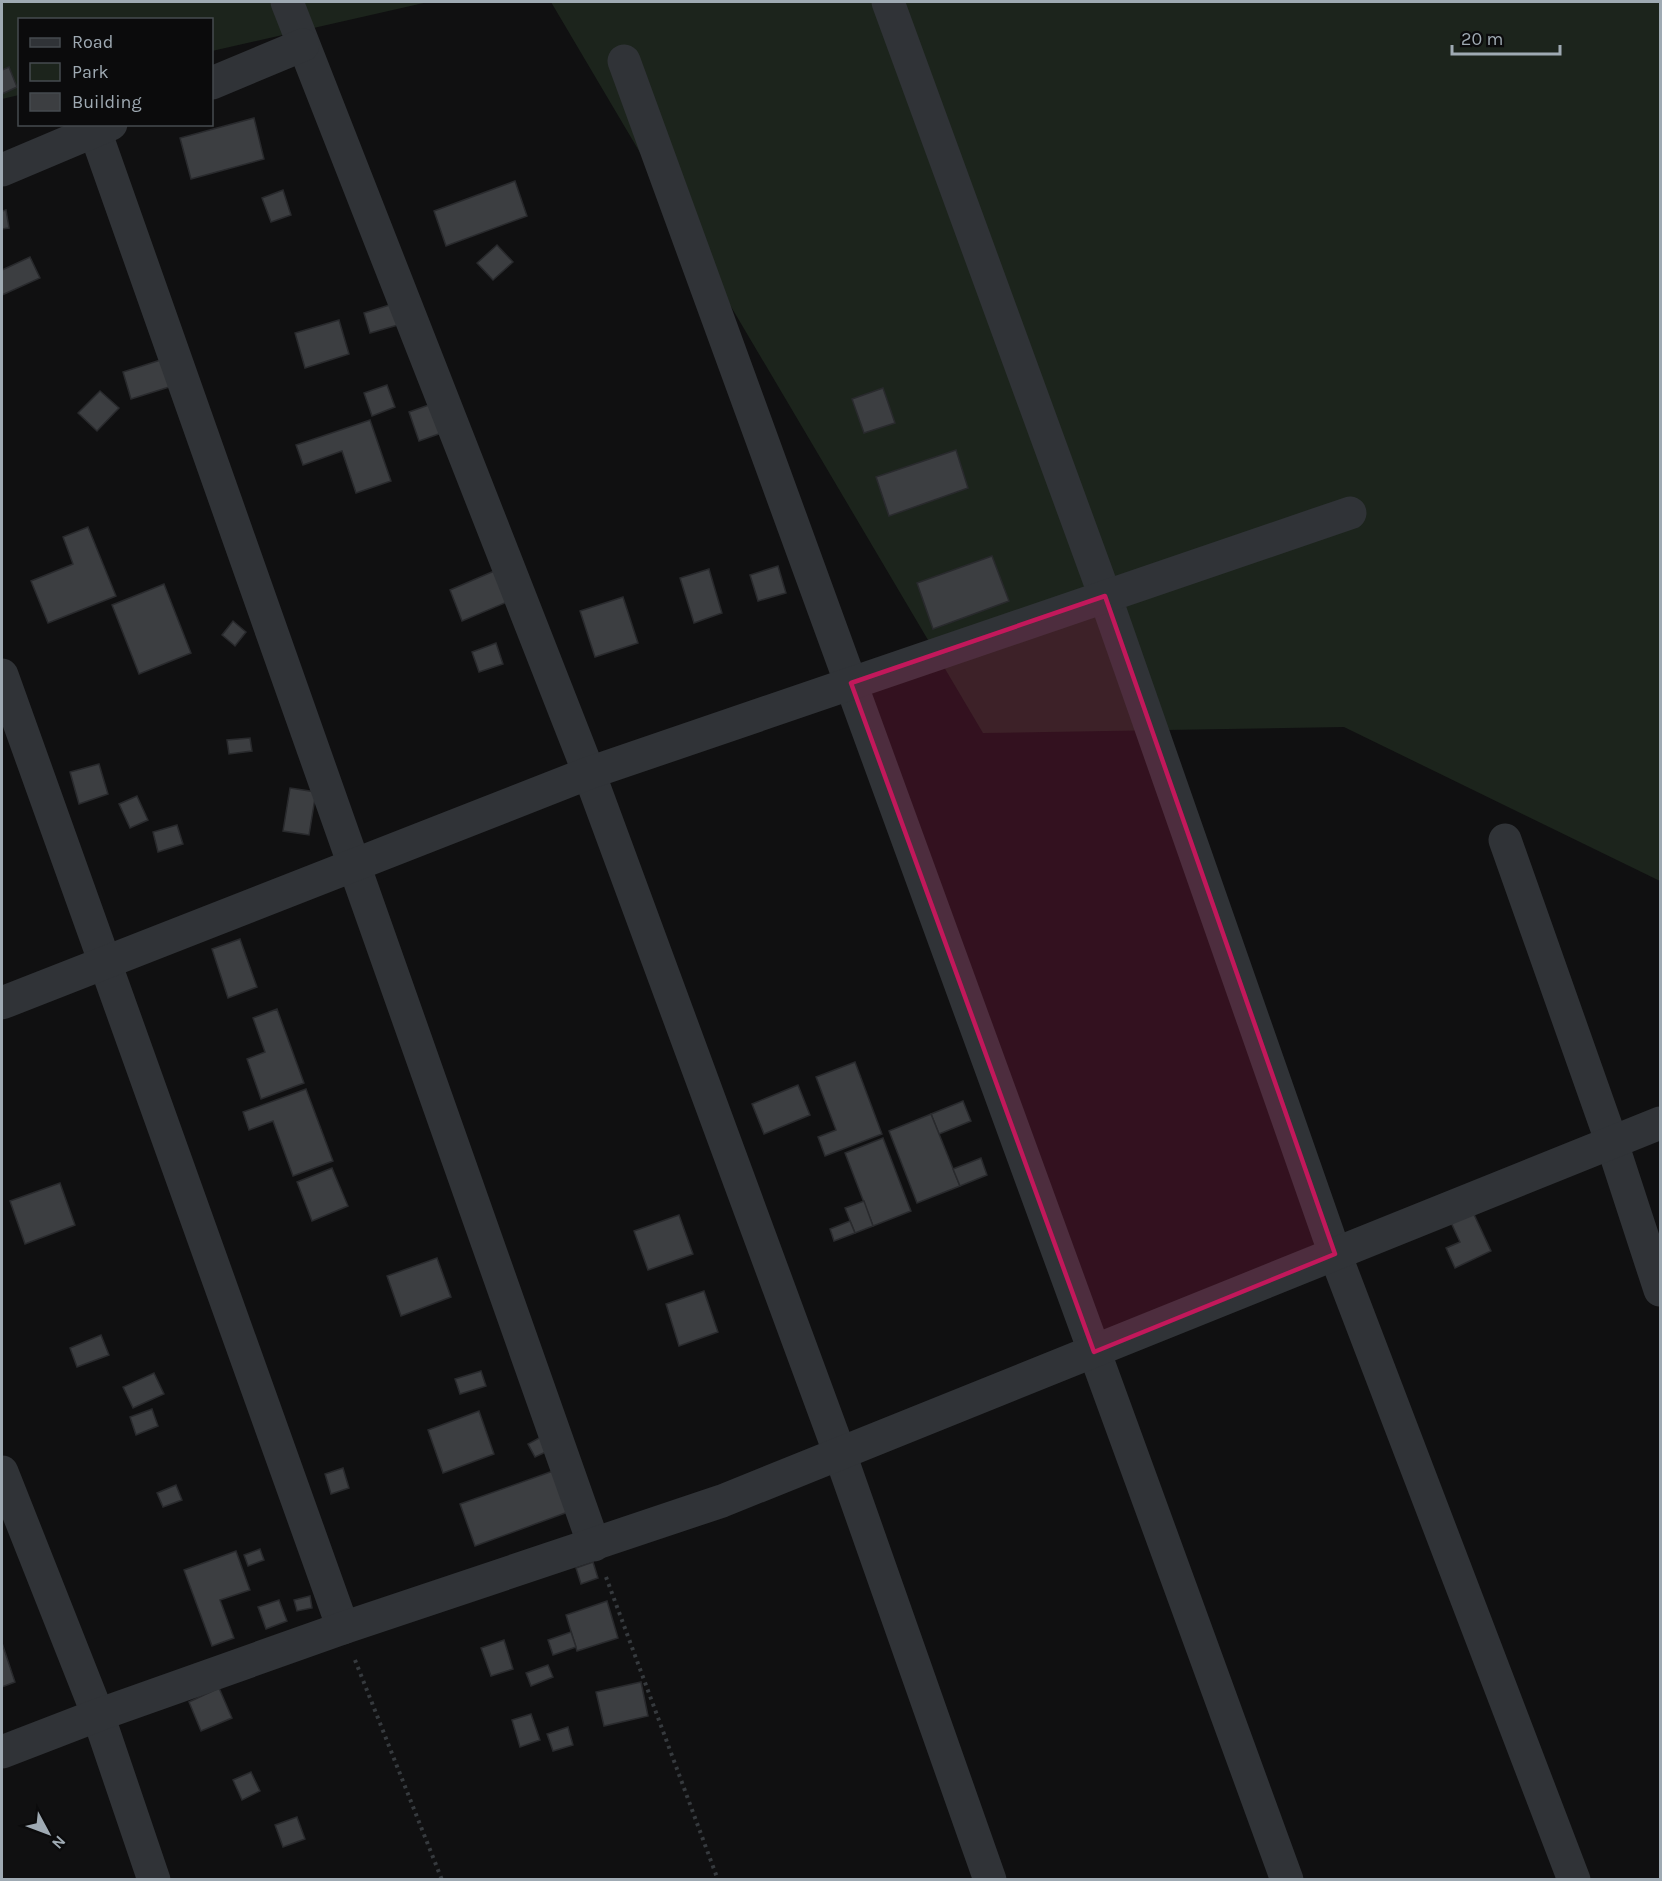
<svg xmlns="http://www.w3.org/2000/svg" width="1662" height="1881" font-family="Karla,sans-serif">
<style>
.green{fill:#1c241c}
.building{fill:#3c3e41;stroke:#292a2d;stroke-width:1.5}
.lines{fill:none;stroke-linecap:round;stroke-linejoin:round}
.path{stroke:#363a3e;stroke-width:4;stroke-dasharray:3 4.5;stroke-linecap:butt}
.street{stroke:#303337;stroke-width:33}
.marked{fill:#c2185b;fill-opacity:0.2;stroke:#c2185b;stroke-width:4.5;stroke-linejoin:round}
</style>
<rect width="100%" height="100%" fill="#101011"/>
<!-- green -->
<g class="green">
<path d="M2 2H428L212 51V20H20L19 95 2 99Z"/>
<path d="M551 2H1660V881L1344 727 983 733Z"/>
</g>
<!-- building -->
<g class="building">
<path d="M9 67 17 87 2 94V70Z"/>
<path d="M254 118 264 159 191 179 180 138Z"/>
<path d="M515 181 527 216 446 246 434 211Z"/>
<path d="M283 190 291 215 271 222 262 198Z"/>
<path d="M6 210 9 228 2 229V211Z"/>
<path d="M497 245 513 262 493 280 477 263Z"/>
<path d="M30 257 40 278 2 295V270Z"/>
<path d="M399 302 405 323 370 333 364 313Z"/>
<path d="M339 320 349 354 305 368 295 333Z"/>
<path d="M173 356 182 383 131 399 123 372Z"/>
<path d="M387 385 395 407 372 416 364 393Z"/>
<path d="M883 388 895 423 864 433 852 399Z"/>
<path d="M100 391 119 408 97 431 78 413Z"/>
<path d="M440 401 450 430 419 441 409 412Z"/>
<path d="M370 420 391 481 356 493 342 451 303 465 296 445Z"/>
<path d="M956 450 968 488 889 516 876 477Z"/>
<path d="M88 527 116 596 48 623 31 581 73 564 63 537Z"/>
<path d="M992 556 1009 601 933 629 917 583Z"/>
<path d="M778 566 786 593 758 601 750 575Z"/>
<path d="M501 568 514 599 462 621 450 590Z"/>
<path d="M709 569 722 613 694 623 680 578Z"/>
<path d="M164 584 191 653 139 674 112 605Z"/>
<path d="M623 597 638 643 595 657 580 611Z"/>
<path d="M233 621 246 632 235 646 222 635Z"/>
<path d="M496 643 503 664 479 672 472 652Z"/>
<path d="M250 738 252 751 229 754 227 740Z"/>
<path d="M99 764 108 794 79 804 70 772Z"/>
<path d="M290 788 316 792 309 835 283 831Z"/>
<path d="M137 796 148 820 130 828 119 804Z"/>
<path d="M177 825 183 844 158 852 153 832Z"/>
<path d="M240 939 257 987 228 998 212 949Z"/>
<path d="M277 1009 304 1083 261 1099 247 1059 265 1052 253 1018Z"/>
<path d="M855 1062 882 1134 825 1156 818 1137 836 1130 816 1077Z"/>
<path d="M798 1085 810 1115 764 1134 752 1104Z"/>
<path d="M306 1089 333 1161 293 1176 273 1121 249 1130 243 1112Z"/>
<path d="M963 1101 971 1121 939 1134 931 1114Z"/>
<path d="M931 1114 960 1186 917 1203 889 1131Z"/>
<path d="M883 1138 911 1211 873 1226 845 1153Z"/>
<path d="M981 1158 987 1175 960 1186 953 1169Z"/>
<path d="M332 1168 348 1206 312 1221 297 1182Z"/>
<path d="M60 1183 75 1225 25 1244 10 1201Z"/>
<path d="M864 1201 873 1226 855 1233 845 1208Z"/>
<path d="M1471 1208 1491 1251 1455 1268 1446 1248 1460 1242 1449 1218Z"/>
<path d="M679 1215 693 1254 648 1270 634 1231Z"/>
<path d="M850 1221 855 1233 834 1241 830 1229Z"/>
<path d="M437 1258 451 1297 401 1316 387 1276Z"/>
<path d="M704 1291 718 1332 679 1346 666 1304Z"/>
<path d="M101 1335 109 1355 77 1367 70 1348Z"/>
<path d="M481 1371 486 1386 460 1394 455 1379Z"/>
<path d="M154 1373 164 1394 133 1408 123 1387Z"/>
<path d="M152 1409 158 1426 136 1435 130 1417Z"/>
<path d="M479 1411 494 1454 443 1473 428 1430Z"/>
<path d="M541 1437 548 1451 535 1457 528 1444Z"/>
<path d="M343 1468 349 1488 331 1494 325 1474Z"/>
<path d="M553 1471 568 1512 475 1546 460 1504Z"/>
<path d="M176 1485 182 1500 163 1507 157 1493Z"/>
<path d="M260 1549 264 1560 248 1566 244 1555Z"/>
<path d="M236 1551 250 1590 220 1600 234 1638 212 1646 184 1570Z"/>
<path d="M593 1562 598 1578 581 1584 576 1568Z"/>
<path d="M310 1596 312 1608 297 1611 294 1600Z"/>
<path d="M279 1600 287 1621 266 1629 258 1607Z"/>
<path d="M607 1601 618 1638 577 1651 566 1615Z"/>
<path d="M571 1632 576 1647 553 1655 548 1640Z"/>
<path d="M504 1640 513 1669 491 1676 481 1648Z"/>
<path d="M2 1643 15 1682 2 1687Z"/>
<path d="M548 1665 553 1677 531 1686 526 1673Z"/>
<path d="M641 1682 648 1716 604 1726 596 1692Z"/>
<path d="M219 1688 232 1718 201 1731 189 1702Z"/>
<path d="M531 1714 540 1740 520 1747 512 1720Z"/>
<path d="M568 1727 573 1745 553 1751 547 1734Z"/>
<path d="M251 1772 260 1791 242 1800 233 1780Z"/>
<path d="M297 1817 305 1839 283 1847 275 1825Z"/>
</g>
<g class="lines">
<!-- path -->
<g class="path">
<path d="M606 1577 718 1880"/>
<path d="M355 1660 442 1880"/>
</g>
<!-- street -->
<g class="street">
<path d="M287 2 589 773 840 1454 990 1880"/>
<path d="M888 2 1105 596 1335 1254 1574 1880"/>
<path d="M624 61 1287 1880"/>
<path d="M212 83 303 45"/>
<path d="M95 131 594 1545"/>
<path d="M2 170 111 124"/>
<path d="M2 675 343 1628"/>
<path d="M1505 840 1612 1143 1660 1290"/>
<path d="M2 1003 589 773 1350 513"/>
<path d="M2 1472 98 1715 154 1880"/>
<path d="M2 1752 98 1715 343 1628 722 1501 1660 1123"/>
</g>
</g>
<!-- marked area -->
<path class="marked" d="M1105 596 1335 1254 1094 1352 851 683Z"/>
<!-- border -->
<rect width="1662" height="1881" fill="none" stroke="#9faab3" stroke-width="6"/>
<!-- legend -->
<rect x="18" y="18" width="195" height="108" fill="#0b0b0c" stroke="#464b4f" stroke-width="1.5"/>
<rect x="30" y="38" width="30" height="9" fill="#303337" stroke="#464b4f" stroke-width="1.5"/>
<text x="72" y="48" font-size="18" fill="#9faab3">Road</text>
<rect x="30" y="63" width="30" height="18" fill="#1c241c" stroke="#464b4f" stroke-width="1.5"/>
<text x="72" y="78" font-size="18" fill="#9faab3">Park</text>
<rect x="30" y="93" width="30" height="18" fill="#3c3e41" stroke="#464b4f" stroke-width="1.5"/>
<text x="72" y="108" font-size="18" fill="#9faab3">Building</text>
<!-- north arrow -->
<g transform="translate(48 1833) rotate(131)" stroke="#0b0b0c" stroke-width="4.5" paint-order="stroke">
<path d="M0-4.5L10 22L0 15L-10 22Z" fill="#9faab3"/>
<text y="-9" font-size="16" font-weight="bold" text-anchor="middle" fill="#9faab3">N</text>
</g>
<!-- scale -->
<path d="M1452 45v9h108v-9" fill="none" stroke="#9faab3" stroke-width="3"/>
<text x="1461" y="45" font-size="18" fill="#9faab3" stroke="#0b0b0c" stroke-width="4.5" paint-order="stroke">20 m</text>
</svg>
